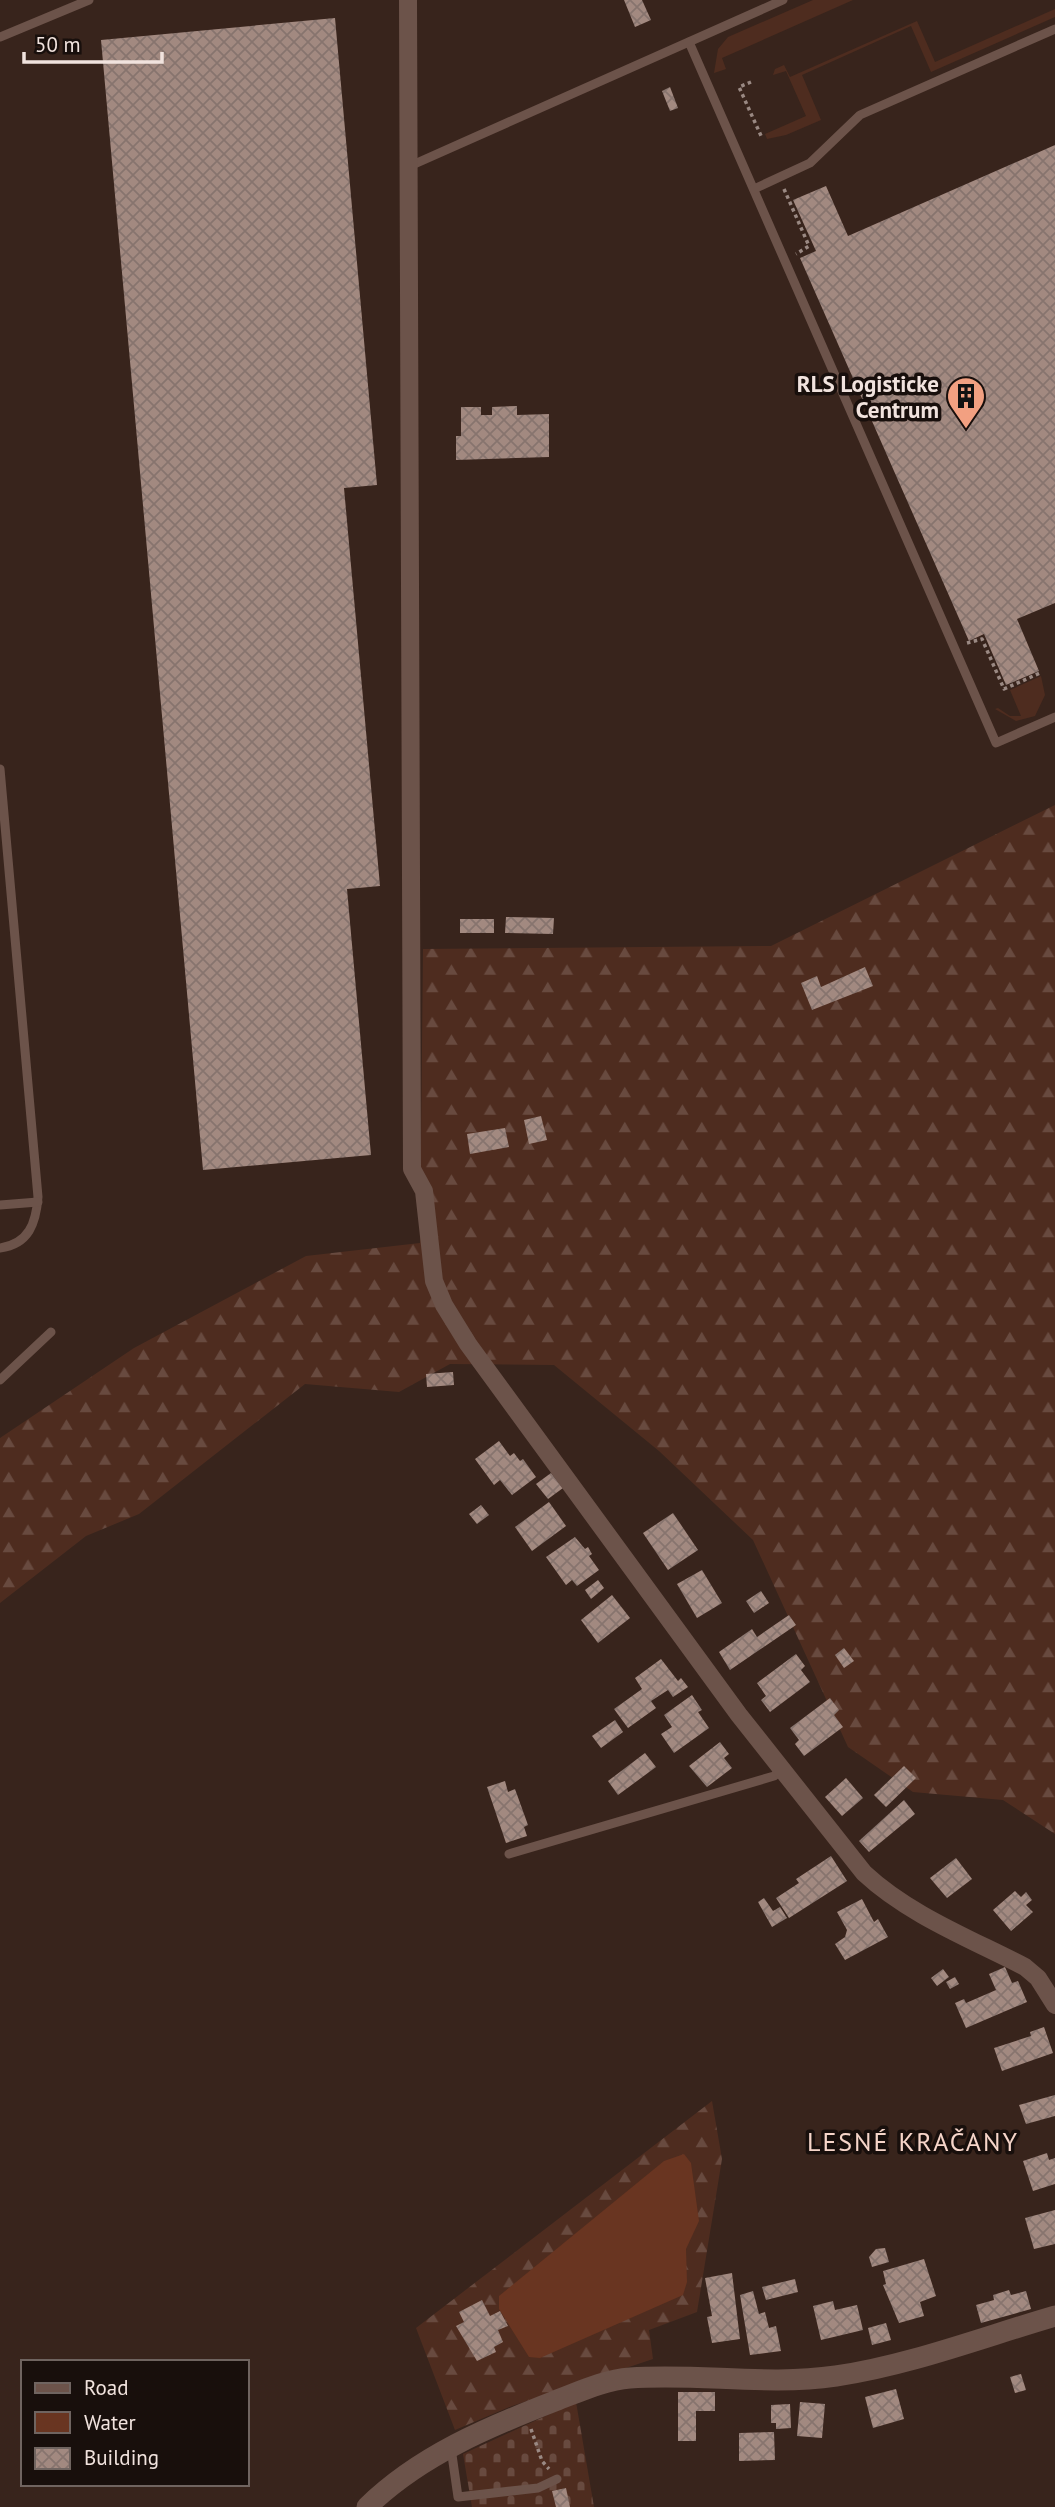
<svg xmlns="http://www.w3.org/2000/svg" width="1055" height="2507" font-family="'PT Sans',sans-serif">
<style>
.grass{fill:#4e2c1f}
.forest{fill:url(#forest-firs)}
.cemetery{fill:url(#cemetery-stones)}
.water{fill:#693521}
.building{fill:url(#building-cross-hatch)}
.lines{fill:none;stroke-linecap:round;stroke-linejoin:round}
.path{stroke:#9a8983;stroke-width:3.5;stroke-dasharray:3.5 3.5;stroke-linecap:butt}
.service{stroke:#6c534a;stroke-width:9}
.minor{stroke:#6c534a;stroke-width:18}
.tertiary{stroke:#6c534a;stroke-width:21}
.labels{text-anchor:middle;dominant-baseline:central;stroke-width:7;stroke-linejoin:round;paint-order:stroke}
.poi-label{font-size:23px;font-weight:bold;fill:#f1e3de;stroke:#180f0c;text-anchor:end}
.quarter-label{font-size:26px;letter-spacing:2px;fill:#f6d5c9;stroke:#180f0c}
</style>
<defs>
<pattern id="forest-firs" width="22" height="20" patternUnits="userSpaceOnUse" patternTransform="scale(1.75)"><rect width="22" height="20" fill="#4e2c1f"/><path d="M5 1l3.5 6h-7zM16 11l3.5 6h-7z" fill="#684a3f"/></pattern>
<pattern id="cemetery-stones" width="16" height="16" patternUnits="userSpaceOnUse" patternTransform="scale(1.75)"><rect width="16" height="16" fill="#4e2c1f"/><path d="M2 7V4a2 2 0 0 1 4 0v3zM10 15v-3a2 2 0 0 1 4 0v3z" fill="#684a3f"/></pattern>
<pattern id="building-cross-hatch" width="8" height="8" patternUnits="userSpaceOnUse" patternTransform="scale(1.75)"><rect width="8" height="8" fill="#a28980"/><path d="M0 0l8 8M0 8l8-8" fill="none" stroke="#87746e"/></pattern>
</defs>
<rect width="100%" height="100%" fill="#38241c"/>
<!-- grass -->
<g class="grass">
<path d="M813 0H853L722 58 726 69 714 73 718 49 728 37Z"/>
<path d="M1055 9V17L931 72 911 26 802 75 821 120 786 135 767 139 765 134 806 116 786 71 773 75 775 69 784 65 790 77 917 21 935 62Z"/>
<path d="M1041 676 1045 695 1035 716 1016 721 995 709 998 708 1010 716H1021L1010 690Z"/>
</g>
<!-- forest -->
<g class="forest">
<path d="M1055 805V1834L1003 1800 913 1792 848 1747 753 1540 659 1451 554 1365 450 1364 399 1392 305 1384 139 1514 86 1536 0 1603V1438L134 1348 306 1256 420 1243 423 949 771 946Z"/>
<path d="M712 2101 722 2159 697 2312 649 2330 653 2359 512 2406 455 2430 416 2328Z"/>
</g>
<!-- cemetery -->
<path class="cemetery" d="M576 2402 594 2507H472L463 2454Z"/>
<!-- water -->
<path class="water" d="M684 2154 691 2163 699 2221 686 2249 687 2282 683 2295 540 2358 529 2357 499 2309V2296L664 2161Z"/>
<!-- building -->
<g class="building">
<path d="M624 0H642L651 20 635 27Z"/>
<path d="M335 18 377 485 344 488 380 886 347 889 371 1155 203 1170 101 40Z"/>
<path d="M670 87 678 108 670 111 662 91Z"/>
<path d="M1055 145V603L1017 619 1039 671 1006 685 984 634 969 641 800 258 816 251 793 200 826 186 848 236Z"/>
<path d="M517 406V415L549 414V457L456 460V436H461V407H481V415H492V407Z"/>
<path d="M506 917 554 918 553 934 505 933Z"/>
<rect x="460" y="919" width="34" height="14"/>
<path d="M865 967 873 986 812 1010 801 983 817 976 821 987Z"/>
<path d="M541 1116 547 1140 529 1144 524 1120Z"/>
<path d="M505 1128 509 1147 470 1154 467 1134Z"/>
<path d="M453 1372 454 1385 427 1387 426 1374Z"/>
<path d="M499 1441 510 1456 514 1453 520 1461 523 1459 536 1477 512 1495 500 1480 494 1485 475 1459Z"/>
<path d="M551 1473 563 1488 548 1499 536 1484Z"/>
<path d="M549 1502 566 1526 532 1551 515 1527Z"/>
<path d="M481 1505 489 1515 477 1524 469 1514Z"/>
<path d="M673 1513 698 1550 668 1570 643 1533Z"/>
<path d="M575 1537 585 1549 588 1547 592 1554 589 1556 599 1570 577 1586 572 1580 566 1585 546 1557Z"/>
<path d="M702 1570 722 1603 697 1618 677 1584Z"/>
<path d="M598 1580 604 1588 591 1599 585 1590Z"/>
<path d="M761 1591 769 1603 754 1613 746 1601Z"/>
<path d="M612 1595 630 1618 598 1643 581 1620Z"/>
<path d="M789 1615 796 1625 730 1670 719 1652 752 1629 757 1637Z"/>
<path d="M844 1648 854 1661 844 1668 835 1655Z"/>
<path d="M796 1654 805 1666 801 1670 810 1682 770 1712 761 1700 766 1696 757 1683Z"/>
<path d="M661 1659 678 1681 681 1678 688 1687 673 1697 668 1690 651 1701 656 1708 628 1728 614 1709 642 1689 635 1678Z"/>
<path d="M692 1695 702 1710 698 1712 709 1728 674 1753 661 1734 672 1727 664 1715Z"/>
<path d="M830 1698 839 1710 834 1715 843 1727 804 1756 795 1744 799 1740 790 1728Z"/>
<path d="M615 1720 623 1732 601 1748 592 1736Z"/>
<path d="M720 1742 729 1754 724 1758 732 1768 707 1787 689 1766Z"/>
<path d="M645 1753 656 1767 618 1795 608 1781Z"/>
<path d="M904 1766 916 1778 886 1807 874 1795Z"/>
<path d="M846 1778 863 1798 842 1816 825 1797Z"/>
<path d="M505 1781 508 1792 515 1789 528 1825 524 1827 527 1836 506 1843 487 1787Z"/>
<path d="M904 1800 915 1814 869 1852 859 1841Z"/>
<path d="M831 1856 847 1881 789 1918 776 1898 799 1883 796 1879Z"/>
<path d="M956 1858 972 1879 947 1898 930 1878Z"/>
<path d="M1015 1891 1021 1897 1026 1892 1032 1900 1026 1905 1033 1912 1011 1931 993 1910Z"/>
<path d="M764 1898 773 1911 780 1907 787 1918 772 1927 758 1902Z"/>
<path d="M862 1899 874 1922 878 1919 888 1937 845 1960 835 1944 845 1937 847 1930 837 1912Z"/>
<path d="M1005 1967 1012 1983 1018 1981 1027 2002 966 2028 955 2003 964 1999 966 2003 996 1990 989 1974Z"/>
<path d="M943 1969 949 1977 937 1986 931 1978Z"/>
<path d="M955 1977 959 1984 950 1989 946 1982Z"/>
<path d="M1044 2027 1053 2053 1002 2071 994 2048 1031 2036 1030 2032Z"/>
<path d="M1055 2095V2116L1026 2124 1019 2105Z"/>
<path d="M1047 2153 1049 2160 1055 2158V2184L1033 2191 1023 2161Z"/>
<path d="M1055 2210V2244L1034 2249 1025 2218Z"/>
<path d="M885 2248 889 2262 872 2267 869 2257 876 2249Z"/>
<path d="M924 2259 936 2296 920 2302 924 2316 899 2323 883 2285 886 2284 883 2271Z"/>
<path d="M732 2273 740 2339 712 2343 707 2317 712 2316 705 2278Z"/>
<path d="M795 2279 798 2292 766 2300 762 2287Z"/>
<path d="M1009 2290 1011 2295 1026 2291 1031 2309 981 2323 976 2305 994 2300 993 2295Z"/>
<path d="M753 2291 759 2314 765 2312 769 2328 776 2326 781 2351 750 2355 740 2295Z"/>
<path d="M482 2300 490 2316 500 2311 508 2326 498 2330 503 2342 494 2347 496 2352 477 2361 456 2326 464 2322 459 2312Z"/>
<path d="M833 2301 835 2310 857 2305 863 2330 821 2340 813 2306Z"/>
<path d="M886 2323 891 2340 872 2345 868 2328Z"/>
<path d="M1021 2374 1026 2390 1015 2393 1010 2377Z"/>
<path d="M896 2389 904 2419 873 2428 865 2397Z"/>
<path d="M678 2392H715V2411H696V2441H678Z"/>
<path d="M800 2402 825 2404 822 2438 797 2436Z"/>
<path d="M790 2404 791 2428 776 2429V2423H771V2405Z"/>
<path d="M774 2432 775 2460 739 2461V2433Z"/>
<path d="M566 2488 570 2507H556L552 2491Z"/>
</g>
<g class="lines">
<!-- path -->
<g class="path">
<path d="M751 82 739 87 762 138"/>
<path d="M784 189 809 246 796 254"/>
<path d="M967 643 982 639 1004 689 1040 673"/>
<path d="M531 2429 542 2461 549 2469"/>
</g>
<!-- service -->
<g class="service">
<path d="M0 37 89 0"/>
<path d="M689 42 996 743 1055 717"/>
<path d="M410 166 783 0"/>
<path d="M754 189 810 163 860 115 1055 29"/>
<path d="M0 769 38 1197C36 1223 29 1244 0 1248"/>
<path d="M0 1205 38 1202"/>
<path d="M0 1380 51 1332"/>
<path d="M509 1854 774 1776 781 1770"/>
<path d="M451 2448 458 2497 538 2488 557 2479"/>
</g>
<!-- minor -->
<path class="minor" d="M408 0 412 1169 424 1191 434 1281 444 1305 468 1344 739 1715 864 1873C909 1915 971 1939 1025 1967L1038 1978 1055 2005"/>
<!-- tertiary -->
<path class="tertiary" d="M367 2507C419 2456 488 2427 555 2401 579 2392 604 2380 630 2378 699 2373 767 2386 836 2376 910 2365 983 2337 1055 2316"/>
</g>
<!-- icons -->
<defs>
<symbol id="building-pin" viewBox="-11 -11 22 30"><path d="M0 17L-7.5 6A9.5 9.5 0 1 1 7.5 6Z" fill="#f2a081" stroke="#180f0c"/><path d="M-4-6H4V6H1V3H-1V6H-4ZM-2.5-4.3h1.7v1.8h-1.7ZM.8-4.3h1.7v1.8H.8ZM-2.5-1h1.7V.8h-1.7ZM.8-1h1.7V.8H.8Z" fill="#111"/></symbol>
</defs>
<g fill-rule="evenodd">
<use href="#building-pin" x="944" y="374" width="44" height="60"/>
</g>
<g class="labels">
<!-- poi labels -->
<g class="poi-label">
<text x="939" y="383">RLS Logisticke<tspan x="939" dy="26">Centrum</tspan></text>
</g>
<!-- quarter labels -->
<g class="quarter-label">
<text x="913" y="2141">LESNÉ KRAČANY</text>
</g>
</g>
<!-- legend -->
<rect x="21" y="2360" width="228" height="126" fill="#180f0c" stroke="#6f6460" stroke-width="2"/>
<rect x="35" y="2383" width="35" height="10" fill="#6c534a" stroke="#6f6460" stroke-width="2"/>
<text x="84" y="2395" font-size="21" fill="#f1e3de">Road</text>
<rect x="35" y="2412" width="35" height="21" fill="#693521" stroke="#6f6460" stroke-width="2"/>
<text x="84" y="2430" font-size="21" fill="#f1e3de">Water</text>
<rect x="35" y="2448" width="35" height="21" fill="url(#building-cross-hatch)" stroke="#6f6460" stroke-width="2"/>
<text x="84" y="2465" font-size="21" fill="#f1e3de">Building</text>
<!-- scale -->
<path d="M24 52v10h138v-10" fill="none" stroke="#f1e3de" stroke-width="3.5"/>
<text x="35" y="52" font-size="21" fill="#f1e3de" stroke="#180f0c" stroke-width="5" paint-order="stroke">50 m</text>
</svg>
